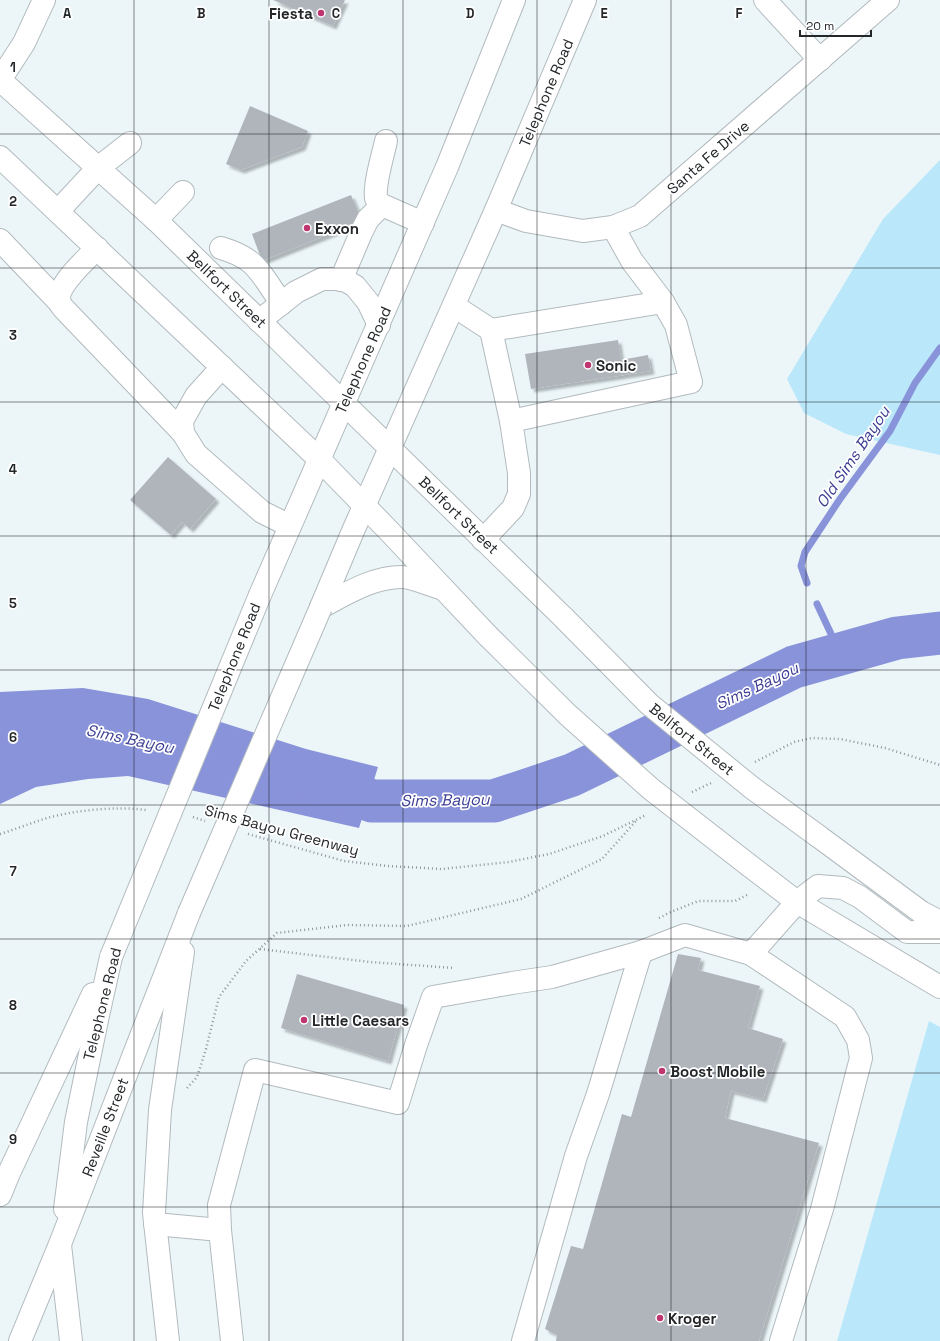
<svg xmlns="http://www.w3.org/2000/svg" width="940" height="1341" font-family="'Space Grotesk',sans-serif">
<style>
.green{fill:#bae8fa}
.water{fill:#8993da}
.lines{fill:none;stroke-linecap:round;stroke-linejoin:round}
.stream{stroke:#8993da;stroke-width:7}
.river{stroke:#8993da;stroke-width:43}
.building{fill:#b0b5bc;filter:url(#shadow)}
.minor-casing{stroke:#b2babe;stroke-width:24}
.major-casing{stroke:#b2babe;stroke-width:24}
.path{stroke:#909699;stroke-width:2.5;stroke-dasharray:1 3;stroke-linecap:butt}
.minor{stroke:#fff;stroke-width:22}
.major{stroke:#fff;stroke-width:22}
.major-bridge-casing{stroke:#b2babe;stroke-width:24;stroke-linecap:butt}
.major-bridge{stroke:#fff;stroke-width:22}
.grid{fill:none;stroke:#242729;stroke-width:1;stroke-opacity:0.55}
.poi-dot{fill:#bf3570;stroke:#fff;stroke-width:1.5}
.labels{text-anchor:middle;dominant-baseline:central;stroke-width:3.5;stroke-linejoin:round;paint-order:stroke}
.poi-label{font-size:15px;font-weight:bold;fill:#242729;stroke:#fff;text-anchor:start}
.street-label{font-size:15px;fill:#242729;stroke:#fff}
.water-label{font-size:16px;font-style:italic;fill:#3c3e93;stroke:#fff}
.grid-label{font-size:13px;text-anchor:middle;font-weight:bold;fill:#242729;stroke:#fff;stroke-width:3.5;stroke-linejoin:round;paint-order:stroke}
</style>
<defs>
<filter id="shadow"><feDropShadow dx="3.5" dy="3.5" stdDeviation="1" flood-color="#0004"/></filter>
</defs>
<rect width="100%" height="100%" fill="#ecf6f9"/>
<!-- green -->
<g class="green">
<path d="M940 160V455L846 434 804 413 787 379 883 219Z"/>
<path d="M929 1021 940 1027V1341H837Z"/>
</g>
<!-- water -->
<path class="water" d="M83 688 148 699 306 749 378 767 359 828 128 776 88 779 36 787 0 804V692Z"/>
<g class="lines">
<!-- stream -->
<g class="stream">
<path d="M807 583 801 566 805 552 840 499 890 431 915 383 940 348"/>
<path d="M817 604 840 653"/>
</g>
<!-- river -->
<path class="river" d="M314 778 372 801H494L572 775 794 667 897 638 940 633"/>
</g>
<!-- building -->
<g class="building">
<path d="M273 0H345L333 26Z"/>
<path d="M250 106 308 131 302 147 241 170 226 164Z"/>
<path d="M351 195 362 221 262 261 252 234Z"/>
<path d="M618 340 621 360 648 355 651 371 531 389 525 354Z"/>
<path d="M168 457 216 499 190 529 182 522 171 535 130 500Z"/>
<path d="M678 954 701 958 698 970 760 986 748 1028 783 1039 763 1099 731 1091 725 1118 819 1143 759 1341H556L557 1335 545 1329 571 1246 583 1249 622 1114 631 1117Z"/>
<path d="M297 974 404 1005 388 1061 281 1028Z"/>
</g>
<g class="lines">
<defs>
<g id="minor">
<path d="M765 0 820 60"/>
<path d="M0 80 24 43 44 0"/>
<path d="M386 141C383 155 374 184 376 198 377 201 379 203 382 205L423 223"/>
<path d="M98 168 130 143"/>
<path d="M496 210 526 221 583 231 613 227 640 216 888 0"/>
<path d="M156 220 183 192"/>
<path d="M0 240 60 303"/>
<path d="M97 248C87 259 54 287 60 303 61 306 64 309 66 311L183 433"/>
<path d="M221 248C231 251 241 255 249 261 259 268 275 293 281 304"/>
<path d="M341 280 361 233 368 219 382 205"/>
<path d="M454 306 491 330 511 421 519 473V494L513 508 483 540"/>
<path d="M259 321 296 292 322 279H337L346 281 355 286 368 302 379 325"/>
<path d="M491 330 663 302"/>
<path d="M222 367 196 396 182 421 183 433 196 454 262 512 290 526"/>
<path d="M511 421 691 382 676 325 663 302 632 261 613 227"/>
<path d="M751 954 845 1017 858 1040 861 1058 822 1209 781 1341"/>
<path d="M155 1224 220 1230 232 1341"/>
<path d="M220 1230 219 1205 255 1070 398 1103 416 1045 433 997 512 983 552 977 641 952 685 935 751 954 797 902"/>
<path d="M523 1341 576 1156 598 1094 641 952"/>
</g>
<g id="major">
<path d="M0 80 156 220 564 618"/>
<path d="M0 157 319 459 389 531 488 636"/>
<path d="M58 211 98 168"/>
<path d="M260 595 447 167 514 0"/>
<path d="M321 607 353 531 496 210 585 0"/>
<path d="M321 607C346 594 372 577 402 577 410 577 434 586 443 589"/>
<path d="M818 836 921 912 940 922"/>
<path d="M750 866 797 902 940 987"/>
<path d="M797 902 818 886 843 888 860 897 907 932H940"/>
<path d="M0 1195 9 1173 93 994"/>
<path d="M65 1209 76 1122 97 1020 111 957"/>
<path d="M60 1245 71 1341"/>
<path d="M20 1341 60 1244 189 913"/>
<path d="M168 1341 154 1213 160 1110 183 952"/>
</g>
</defs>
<!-- minor casing -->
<use href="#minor" class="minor-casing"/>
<!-- major casing -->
<use href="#major" class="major-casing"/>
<!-- path -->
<g class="path">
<path d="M755 762 794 742 812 738 840 739 885 748 940 765"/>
<path d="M692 792 711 783"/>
<path d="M193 817 205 821"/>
<path d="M0 834C16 829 31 823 47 818 76 810 117 806 146 810"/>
<path d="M248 834 344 861 388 866 442 869 509 862 549 854 603 836 646 815"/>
<path d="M659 918 671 912 698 901H735L749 894"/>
<path d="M260 949 370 962 454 968"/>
<path d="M187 1088 197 1077 206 1049 219 997 246 961 277 933 347 925 407 926 521 899 602 859 636 821"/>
</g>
<!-- minor -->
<use href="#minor" class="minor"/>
<!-- major -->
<use href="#major" class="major"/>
<defs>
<g id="major-bridge">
<path d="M564 618 649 704 751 787 818 836"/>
<path d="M488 636 568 715 651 789 750 866"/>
<path d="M189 913 321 607"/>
<path d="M111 957 260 595"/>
</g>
</defs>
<!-- major-bridge casing -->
<use href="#major-bridge" class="major-bridge-casing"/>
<!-- major-bridge -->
<use href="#major-bridge" class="major-bridge"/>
</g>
<!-- grid -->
<path class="grid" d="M134 0V1341M269 0V1341M403 0V1341M537 0V1341M671 0V1341M806 0V1341M0 134H940M0 268H940M0 402H940M0 536H940M0 670H940M0 805H940M0 939H940M0 1073H940M0 1207H940"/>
<!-- markers -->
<g class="poi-dot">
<circle cx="321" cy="13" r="4"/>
<circle cx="307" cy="228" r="4"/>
<circle cx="588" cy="365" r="4"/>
<circle cx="304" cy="1020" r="4"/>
<circle cx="662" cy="1071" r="4"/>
<circle cx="660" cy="1318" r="4"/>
</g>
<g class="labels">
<!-- poi labels -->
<g class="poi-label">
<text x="313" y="13" text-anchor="end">Fiesta</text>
<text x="315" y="228">Exxon</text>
<text x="596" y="365">Sonic</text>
<text x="312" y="1020">Little Caesars</text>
<text x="670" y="1071">Boost Mobile</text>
<text x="668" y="1318">Kroger</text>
</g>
<!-- street labels -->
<g class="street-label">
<text transform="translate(546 93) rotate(-67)">Telephone Road</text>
<text transform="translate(708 157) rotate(-41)">Santa Fe Drive</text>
<text transform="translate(227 289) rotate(44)">Bellfort Street</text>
<text transform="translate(363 360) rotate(-66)">Telephone Road</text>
<text transform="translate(459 515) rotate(44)">Bellfort Street</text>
<text transform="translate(234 657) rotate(-68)">Telephone Road</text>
<text transform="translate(692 739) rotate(39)">Bellfort Street</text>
<text transform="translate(282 830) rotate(15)">Sims Bayou Greenway</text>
<text transform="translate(102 1004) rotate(-76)">Telephone Road</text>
<text transform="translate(105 1127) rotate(-69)">Reveille Street</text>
</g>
<!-- water labels -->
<g class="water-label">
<text transform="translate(853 457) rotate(-56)">Old Sims Bayou</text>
<text transform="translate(757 686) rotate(-25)">Sims Bayou</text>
<text transform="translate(130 739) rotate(12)">Sims Bayou</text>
<text transform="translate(445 800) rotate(-1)">Sims Bayou</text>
</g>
</g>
<g class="grid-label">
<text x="67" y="18">A</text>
<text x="201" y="18">B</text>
<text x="336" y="18">C</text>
<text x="470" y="18">D</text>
<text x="604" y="18">E</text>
<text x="739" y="18">F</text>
<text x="13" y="72">1</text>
<text x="13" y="206">2</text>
<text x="13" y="340">3</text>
<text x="13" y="474">4</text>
<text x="13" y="608">5</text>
<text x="13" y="742">6</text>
<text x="13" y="876">7</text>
<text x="13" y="1010">8</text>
<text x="13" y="1144">9</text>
</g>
<!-- scale -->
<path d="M800 30v6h71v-6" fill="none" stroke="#242729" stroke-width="2"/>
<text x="806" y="30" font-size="12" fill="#242729" stroke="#ffffff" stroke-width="3" paint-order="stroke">20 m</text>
</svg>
